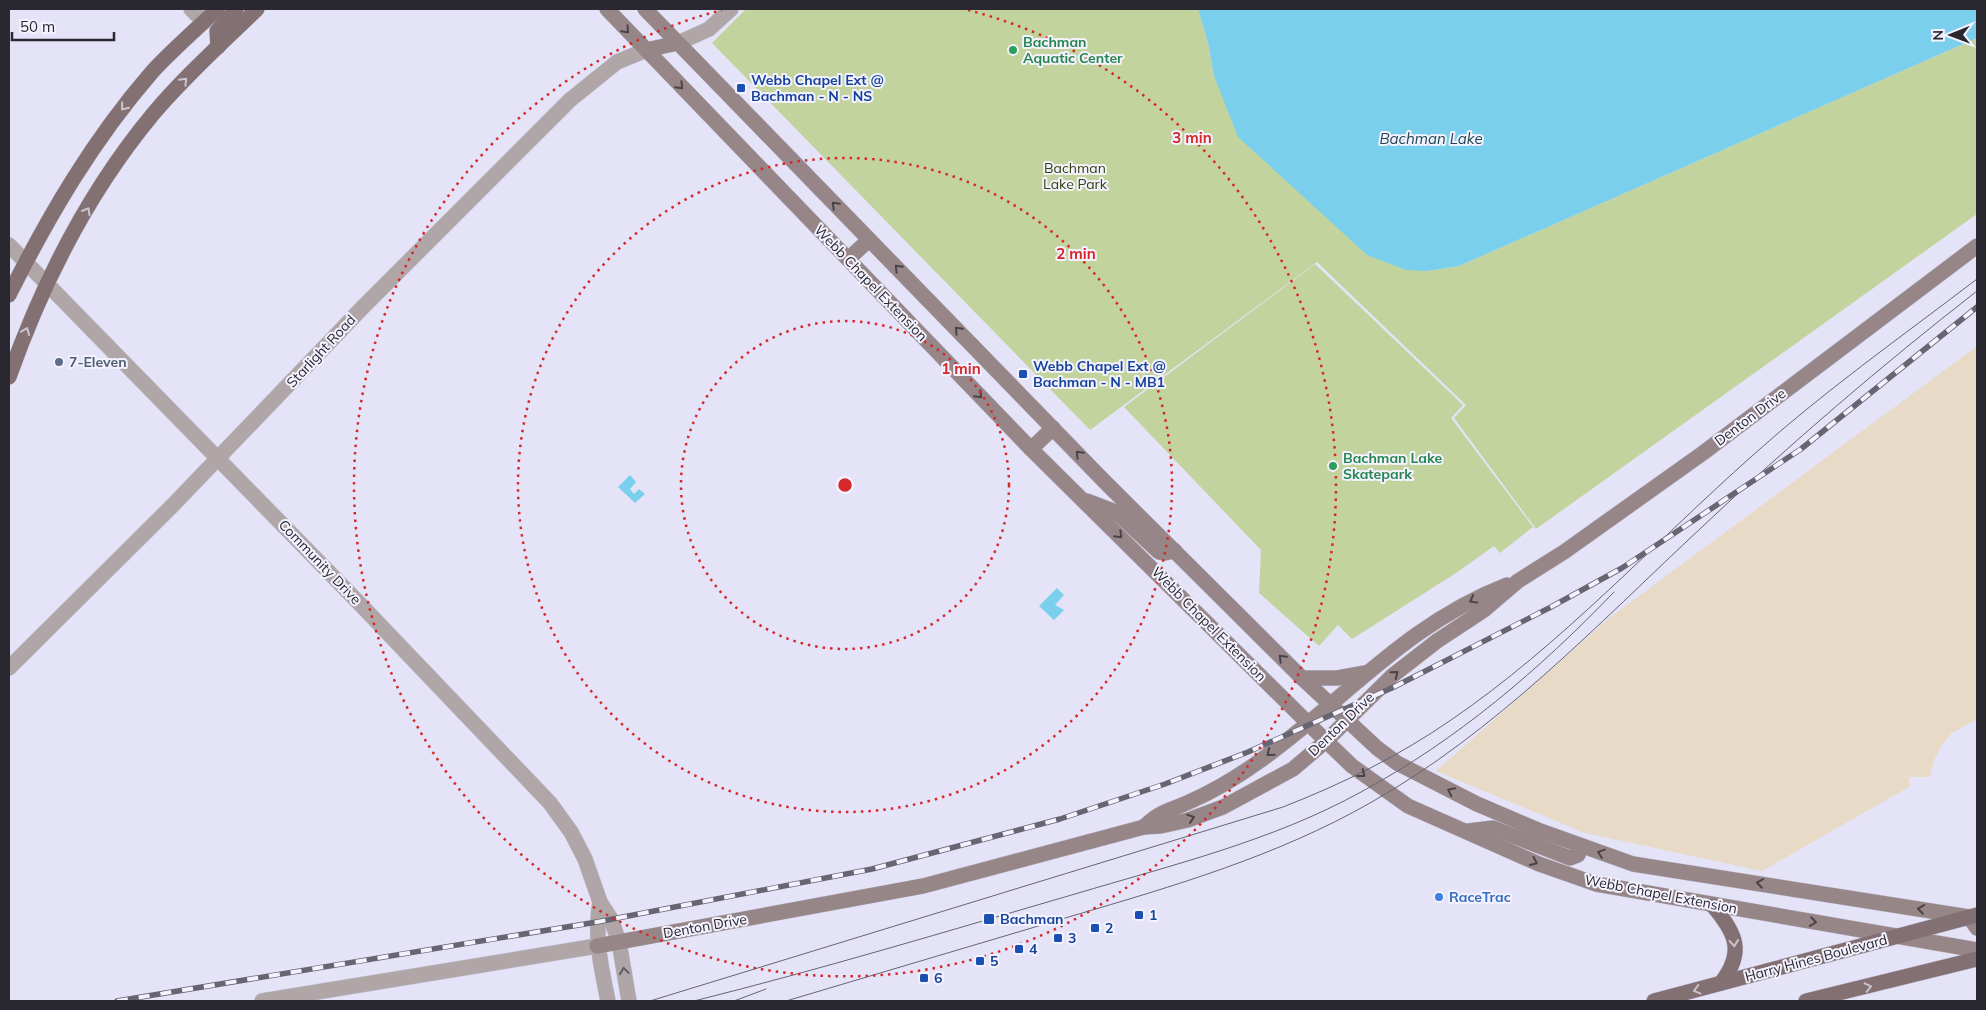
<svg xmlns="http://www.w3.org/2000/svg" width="1986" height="1010" font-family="Mulish,sans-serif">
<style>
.industrial{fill:#e7dac7}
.green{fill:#c3d39d}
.water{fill:#7ad0ec}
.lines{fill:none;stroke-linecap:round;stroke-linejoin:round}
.minor-casing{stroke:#c3c1d4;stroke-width:16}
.tertiary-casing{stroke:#c3c1d4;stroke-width:16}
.secondary-casing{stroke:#c3c1d4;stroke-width:16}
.primary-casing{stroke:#c3c1d4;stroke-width:16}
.minor{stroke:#b0a6a7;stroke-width:15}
.tertiary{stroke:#b0a6a7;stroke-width:15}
.secondary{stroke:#968688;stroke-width:15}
.primary{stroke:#827073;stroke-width:15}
.tram{stroke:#666571;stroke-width:1}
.rail-casing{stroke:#666571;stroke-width:5.5}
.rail{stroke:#f3f2fe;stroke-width:4;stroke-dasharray:11;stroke-linecap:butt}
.oneway{stroke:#4a444a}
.oneway2{stroke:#cbc4cd}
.oneway3{stroke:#5f5a60}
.ring{fill:none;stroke:#d62828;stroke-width:2.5;stroke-dasharray:2.5 5}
.leisure-dot{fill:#2e9e5b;stroke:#f3f2fe;stroke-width:2}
.transit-dot{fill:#1a4fb4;stroke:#f3f2fe;stroke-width:2}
.service-dot{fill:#5c6f8a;stroke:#f3f2fe;stroke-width:2}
.shop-dot{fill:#3f7fe0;stroke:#f3f2fe;stroke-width:2}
.labels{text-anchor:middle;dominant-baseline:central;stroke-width:4;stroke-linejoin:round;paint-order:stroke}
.leisure-label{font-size:14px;font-weight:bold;fill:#27864d;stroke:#f3f2fe;text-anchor:start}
.transit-label{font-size:14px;font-weight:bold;fill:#164399;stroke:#f3f2fe;text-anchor:start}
.park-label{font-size:14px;fill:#333e0a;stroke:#f3f2fe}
.street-label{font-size:14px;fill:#292830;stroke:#f3f2fe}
.service-label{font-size:14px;font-weight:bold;fill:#4e5e75;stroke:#f3f2fe;text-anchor:start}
.shop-label{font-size:14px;font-weight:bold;fill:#366cbe;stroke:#f3f2fe;text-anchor:start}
.water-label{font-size:15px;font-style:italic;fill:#1e4552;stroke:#f3f2fe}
.centre{fill:#d62828;stroke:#f3f2fe;stroke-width:2.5}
.ring-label{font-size:15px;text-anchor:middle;font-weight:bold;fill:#d62828;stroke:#f3f2fe;stroke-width:4;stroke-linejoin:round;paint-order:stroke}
</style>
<rect width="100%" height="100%" fill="#e5e3f8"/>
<!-- industrial -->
<path class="industrial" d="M1977 346V719L1952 733 1942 745 1934 760 1930 777H1909V787L1762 871 1585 833 1436 771 1608 619Z"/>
<!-- green -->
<g class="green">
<path d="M746 9H1198L1208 43 1214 76 1428 271 1459 266 1977 38V214L1536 529 1454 418 1466 405 1317 262 1090 430 712 43Z"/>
<path d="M1315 264 1463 405 1451 418 1533 527 1500 553 1494 546 1456 573 1352 639 1338 625 1319 646 1259 593 1261 550 1124 407Z"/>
</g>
<!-- water -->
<g class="water">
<path d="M1198 9H1977V38L1459 266 1428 271 1406 270 1367 255 1238 137 1214 76 1208 43Z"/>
<path d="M630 475 636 482 630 489 634 494 639 489 645 494 635 503 618 487Z"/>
<path d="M1057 588 1064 595 1055 605 1064 610 1054 620 1039 606Z"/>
</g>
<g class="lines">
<defs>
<g id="minor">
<path d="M191 9 204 22"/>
<path d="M678 43 709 29 731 9"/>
<path d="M9 668 173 505 363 307 570 100 617 62 646 50"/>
</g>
<g id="tertiary">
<path d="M9 245 360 604 550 803 571 832 585 859 600 902 611 919 619 942 629 1001"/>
<path d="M600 902C594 936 601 967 608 1001"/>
<path d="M262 1001 597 946"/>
</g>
<g id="secondary">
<path d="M607 9 1031 449 1326 741 1352 766 1408 806 1539 864 1596 884 1977 950"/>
<path d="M645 9 1104 481 1302 678 1377 748 1397 763 1477 804 1538 830 1633 864 1969 917 1977 928"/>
<path d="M646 50 678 43"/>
<path d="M848 259 869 240"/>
<path d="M1031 449 1053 428"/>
<path d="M1087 501 1116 512 1159 552 1165 553 1175 551"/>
<path d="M1302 678H1337L1365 673"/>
<path d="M1144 827C1160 811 1169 811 1189 802 1214 791 1239 776 1261 760 1346 699 1406 624 1507 585"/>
<path d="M1468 831 1493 828 1570 858 1578 855 1581 846"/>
<path d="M597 946 923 886 1144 827 1161 826 1188 820 1223 807 1293 769 1326 741 1392 676 1437 641 1484 610 1518 581 1564 552 1703 453 1977 246"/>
</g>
<g id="primary">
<path d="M218 47 217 31 236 9"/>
<path d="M9 295C49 215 93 140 152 72 172 50 196 30 217 9"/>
<path d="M9 377C42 284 89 191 153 114 184 77 222 43 257 9"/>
<path d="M1713 906C1736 933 1745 952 1721 983"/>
<path d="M1654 1001 1977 915"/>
<path d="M1806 1001 1977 959"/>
</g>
</defs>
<!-- minor casing -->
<use href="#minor" class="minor-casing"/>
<!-- tertiary casing -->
<use href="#tertiary" class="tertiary-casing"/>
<!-- secondary casing -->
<use href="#secondary" class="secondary-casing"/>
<!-- primary casing -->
<use href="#primary" class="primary-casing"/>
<!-- minor -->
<use href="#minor" class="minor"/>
<!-- tertiary -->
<use href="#tertiary" class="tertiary"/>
<!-- secondary -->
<use href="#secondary" class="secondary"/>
<!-- primary -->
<use href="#primary" class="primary"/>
<!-- tram -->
<g class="tram">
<path d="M650 1001 1283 807C1342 784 1399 756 1451 720 1561 645 1653 544 1752 456 1823 392 1901 337 1977 279"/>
<path d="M694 1001C822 969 948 931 1075 894 1172 865 1272 841 1361 792 1457 740 1539 670 1614 592"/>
<path d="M734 1001 766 989"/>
<path d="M786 1001C881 973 977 944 1072 916 1174 886 1277 856 1370 803 1496 732 1597 625 1702 527 1790 444 1882 365 1977 291"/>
</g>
<defs>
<path id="rail" d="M117 1001 597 922 872 869 1060 819 1165 784 1248 752 1394 687 1551 607 1622 568 1801 449 1977 307"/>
</defs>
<!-- rail casing -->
<use href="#rail" class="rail-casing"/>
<!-- rail -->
<use href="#rail" class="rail"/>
</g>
<!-- one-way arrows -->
<defs><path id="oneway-chevron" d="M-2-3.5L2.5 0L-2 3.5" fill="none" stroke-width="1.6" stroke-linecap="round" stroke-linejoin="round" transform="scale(1.25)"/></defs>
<g class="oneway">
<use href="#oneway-chevron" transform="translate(626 30) rotate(47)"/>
<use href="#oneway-chevron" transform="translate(680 86) rotate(46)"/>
<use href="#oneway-chevron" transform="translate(835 205) rotate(-135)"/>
<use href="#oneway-chevron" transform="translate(898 268) rotate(-135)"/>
<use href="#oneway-chevron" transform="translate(958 330) rotate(-134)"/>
<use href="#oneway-chevron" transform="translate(979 395) rotate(46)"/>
<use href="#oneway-chevron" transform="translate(1079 454) rotate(-134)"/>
<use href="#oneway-chevron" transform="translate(1119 535) rotate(45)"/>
<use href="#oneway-chevron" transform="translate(1473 600) rotate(151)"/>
<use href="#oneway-chevron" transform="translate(1282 658) rotate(-135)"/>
<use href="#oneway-chevron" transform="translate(1395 674) rotate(-39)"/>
<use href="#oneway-chevron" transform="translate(1270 753) rotate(141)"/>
<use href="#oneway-chevron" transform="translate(1362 774) rotate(38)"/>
<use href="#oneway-chevron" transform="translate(1451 791) rotate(-154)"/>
<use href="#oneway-chevron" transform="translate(1191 818) rotate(-18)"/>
<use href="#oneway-chevron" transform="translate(1601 853) rotate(-161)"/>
<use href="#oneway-chevron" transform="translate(1534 862) rotate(24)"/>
<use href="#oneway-chevron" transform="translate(1760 883) rotate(-171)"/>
<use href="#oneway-chevron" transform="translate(1921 909) rotate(-171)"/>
<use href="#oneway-chevron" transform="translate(1813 922) rotate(9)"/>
</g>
<g class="oneway2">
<use href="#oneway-chevron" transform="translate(184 81) rotate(-46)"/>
<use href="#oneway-chevron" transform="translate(124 107) rotate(129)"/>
<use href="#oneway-chevron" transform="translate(87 211) rotate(-60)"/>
<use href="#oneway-chevron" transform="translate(26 331) rotate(-68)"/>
<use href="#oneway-chevron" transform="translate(1734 943) rotate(85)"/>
<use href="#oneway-chevron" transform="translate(1868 987) rotate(-13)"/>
<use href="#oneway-chevron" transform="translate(1697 990) rotate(165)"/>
</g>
<use class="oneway3" href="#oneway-chevron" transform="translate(624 971) rotate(-98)"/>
<!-- distance rings -->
<g class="ring">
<circle cx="845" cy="485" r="164"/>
<circle cx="845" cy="485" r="327"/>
<path d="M968 10A491 491 0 1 1 722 10"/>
</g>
<!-- markers -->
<g class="leisure-dot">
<circle cx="1013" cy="50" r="5"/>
<circle cx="1333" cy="466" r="5"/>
</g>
<g class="transit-dot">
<rect x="736" y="83" width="10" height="10" rx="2.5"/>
<rect x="1018" y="369" width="10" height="10" rx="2.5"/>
<rect x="1134" y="910" width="10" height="10" rx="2.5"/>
<rect x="983" y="913" width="12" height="12" rx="2.5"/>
<rect x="1090" y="923" width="10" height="10" rx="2.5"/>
<rect x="1053" y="933" width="10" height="10" rx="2.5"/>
<rect x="1014" y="944" width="10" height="10" rx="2.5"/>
<rect x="975" y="956" width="10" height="10" rx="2.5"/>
<rect x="919" y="973" width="10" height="10" rx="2.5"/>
</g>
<circle class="service-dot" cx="59" cy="362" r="5"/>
<circle class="shop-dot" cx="1439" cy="897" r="5"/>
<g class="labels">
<!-- leisure labels -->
<g class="leisure-label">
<text x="1023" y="42">Bachman<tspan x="1023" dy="16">Aquatic Center</tspan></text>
<text x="1343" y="458">Bachman Lake<tspan x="1343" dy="16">Skatepark</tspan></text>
</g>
<!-- transit labels -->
<g class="transit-label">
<text x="751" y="80">Webb Chapel Ext @<tspan x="751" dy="16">Bachman - N - NS</tspan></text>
<text x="1033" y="366">Webb Chapel Ext @<tspan x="1033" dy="16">Bachman - N - MB1</tspan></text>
<text x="1149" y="915">1</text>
<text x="1000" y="919">Bachman</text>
<text x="1105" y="928">2</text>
<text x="1068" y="938">3</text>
<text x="1029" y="949">4</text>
<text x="990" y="961">5</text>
<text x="934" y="978">6</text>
</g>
<!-- park labels -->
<g class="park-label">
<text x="1075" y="168">Bachman<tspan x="1075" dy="16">Lake Park</tspan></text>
</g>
<!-- street labels -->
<g class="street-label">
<text transform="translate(871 283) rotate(46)">Webb Chapel Extension</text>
<text transform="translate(321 351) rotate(-47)">Starlight Road</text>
<text transform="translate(1750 417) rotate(-37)">Denton Drive</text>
<text transform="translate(320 562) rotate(46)">Community Drive</text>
<text transform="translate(1209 624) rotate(45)">Webb Chapel Extension</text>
<text transform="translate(1341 724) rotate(-44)">Denton Drive</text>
<text transform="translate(1661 894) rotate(11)">Webb Chapel Extension</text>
<text transform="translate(705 926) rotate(-10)">Denton Drive</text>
<text transform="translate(1816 958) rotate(-15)">Harry Hines Boulevard</text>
</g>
<!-- service labels -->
<g class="service-label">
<text x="69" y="362">7-Eleven</text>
</g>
<!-- shop labels -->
<g class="shop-label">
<text x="1449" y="897">RaceTrac</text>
</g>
<!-- water labels -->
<g class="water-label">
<text x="1431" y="138">Bachman Lake</text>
</g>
</g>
<circle cx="845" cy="485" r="8" class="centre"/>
<g class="ring-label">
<text x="1192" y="143">3 min</text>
<text x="1076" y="259">2 min</text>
<text x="961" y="374">1 min</text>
</g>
<!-- border -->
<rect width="1986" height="1010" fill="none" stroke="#292830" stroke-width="20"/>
<!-- north arrow -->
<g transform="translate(1951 35) rotate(269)" stroke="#f3f2fe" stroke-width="4" paint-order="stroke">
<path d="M0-4L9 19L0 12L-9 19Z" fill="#292830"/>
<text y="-8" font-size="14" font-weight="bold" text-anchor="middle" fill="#292830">N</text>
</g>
<!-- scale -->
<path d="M12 32v8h102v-8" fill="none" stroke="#292830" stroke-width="2.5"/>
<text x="20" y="32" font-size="15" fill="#292830" stroke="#f3f2fe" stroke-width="4" paint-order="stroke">50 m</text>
</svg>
